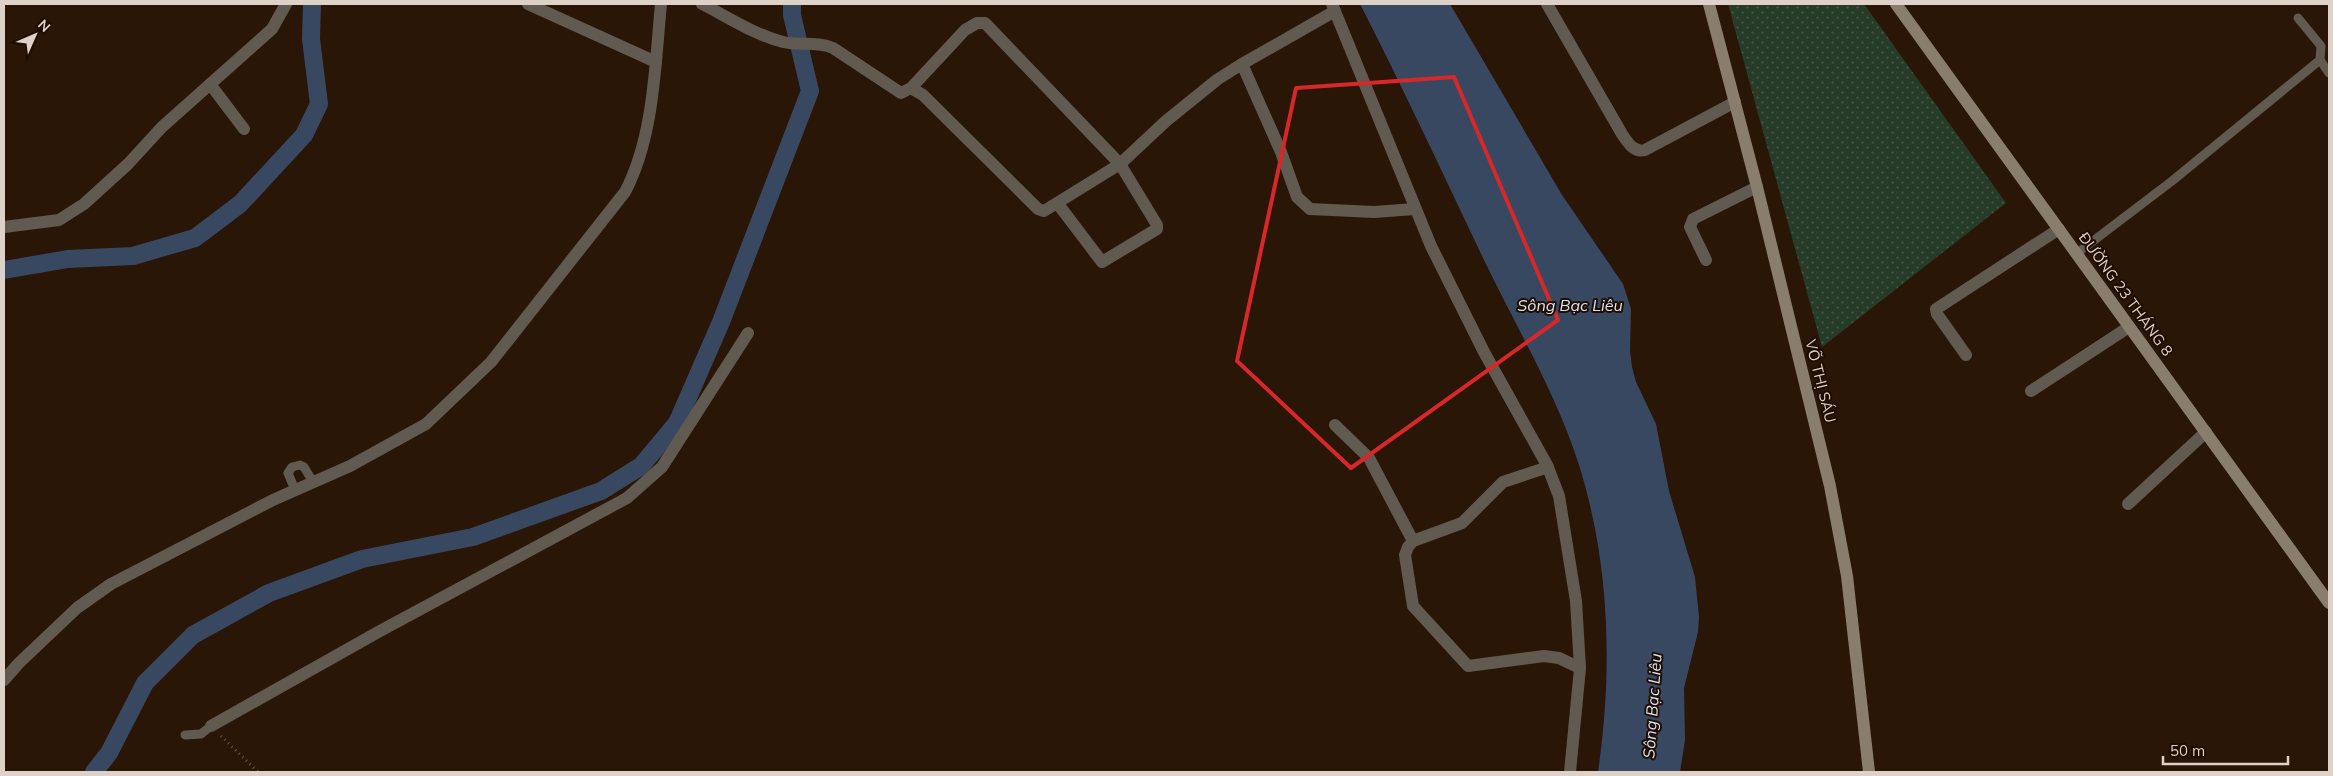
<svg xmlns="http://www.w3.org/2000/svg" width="2333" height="776" font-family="Mulish,sans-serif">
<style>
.park{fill:url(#park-dots)}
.water{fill:#394861}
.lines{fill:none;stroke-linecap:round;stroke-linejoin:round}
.canal{stroke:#394861;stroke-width:18}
.path{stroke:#675649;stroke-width:3;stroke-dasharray:1 4;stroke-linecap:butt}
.service{stroke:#615a50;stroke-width:9}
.minor{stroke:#615a50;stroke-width:12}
.tertiary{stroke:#615a50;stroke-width:12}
.secondary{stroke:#897e6e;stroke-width:12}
.marked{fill:none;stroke:#d62828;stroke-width:4;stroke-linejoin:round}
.labels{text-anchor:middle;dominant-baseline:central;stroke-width:4;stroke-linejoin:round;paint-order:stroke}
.street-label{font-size:15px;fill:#ded1c7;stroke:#1f0d01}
.water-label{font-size:16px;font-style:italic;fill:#d8e4f8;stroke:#1f0d01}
</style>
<defs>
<pattern id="park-dots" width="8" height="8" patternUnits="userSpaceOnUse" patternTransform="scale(1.25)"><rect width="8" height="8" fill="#263c29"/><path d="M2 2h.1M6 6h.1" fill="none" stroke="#455747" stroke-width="1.8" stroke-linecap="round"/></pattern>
</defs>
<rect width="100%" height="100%" fill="#291607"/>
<!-- park -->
<path class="park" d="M1728 4H1864L2006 203 1822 347Z"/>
<!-- water -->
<path class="water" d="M1360 4H1450L1562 195 1623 284 1631 309 1630 351 1632 367 1636 382 1656 424 1669 491 1695 577 1699 617 1698 632 1684 688 1685 740 1680 772H1598C1613 670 1610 561 1578 462 1555 391 1516 327 1484 260 1443 174 1403 88 1360 4Z"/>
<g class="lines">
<!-- canal -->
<g class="canal">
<path d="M4 270 68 259 133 256 195 238 240 204 304 135 319 104 311 39 312 4"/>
<path d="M94 772 109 753 145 683 193 635 269 593 362 559 473 537 601 491 641 466 677 423 721 322 810 91 792 15V4"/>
</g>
<!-- path -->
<path class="path" d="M221 736 258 772"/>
<!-- service -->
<g class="service">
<path d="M2298 18 2321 46 2320 60"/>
<path d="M2076 254 2172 181 2320 60 2329 73"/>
<path d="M295 490 288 473 292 467 300 465 304 467 313 482"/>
<path d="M185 735 201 734 211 726"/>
</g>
<!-- minor -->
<g class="minor">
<path d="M528 4 656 62"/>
<path d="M702 4C728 17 755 35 783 42 799 46 817 41 833 48L901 93 911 88 965 30 977 23H985L1120 164 1157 225V229L1102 262 1058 204"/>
<path d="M1547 4 1622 134C1628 143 1634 153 1645 150L1735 102"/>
<path d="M1335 11 1242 64 1281 152 1297 197 1310 209 1374 212 1415 209"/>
<path d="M210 84 244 129"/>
<path d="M911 88 923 95 1038 209 1044 211 1120 164 1166 121 1218 79 1242 64"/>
<path d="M4 227 59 220 84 204 128 164 162 127 272 29 286 4"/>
<path d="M1706 260 1690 227 1693 219 1757 187"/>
<path d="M1966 355 1937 314 1936 309 2059 229"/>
<path d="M2031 391 2129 327"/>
<path d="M1335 425 1369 458 1413 541"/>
<path d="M1548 467 1503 482 1462 523 1413 541 1408 547 1405 555 1413 606 1468 666 1544 656 1559 658 1580 668"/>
<path d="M2128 504 2206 432"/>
<path d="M4 680 19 663 77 608 111 584 273 500 350 466 426 424 491 362 625 192C654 137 655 65 661 4"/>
<path d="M211 726 380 631 627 498 662 467 748 333"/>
</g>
<!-- tertiary -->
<path class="tertiary" d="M1332 4 1431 246 1484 352 1547 465 1559 496 1576 601 1580 668 1570 772"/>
<!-- secondary -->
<g class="secondary">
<path d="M1709 4 1757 187 1830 486 1847 576 1869 772"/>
<path d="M1896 4 2329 603"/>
</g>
</g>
<!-- marked area -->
<path class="marked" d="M1454 77 1558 320 1351 468 1237 361 1296 88Z"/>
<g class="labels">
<!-- street labels -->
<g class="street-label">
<text transform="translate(2126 294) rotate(54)">ĐƯỜNG 23 THÁNG 8</text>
<text transform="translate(1821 381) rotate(76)">VÕ THỊ SÁU</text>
</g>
<!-- water labels -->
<g class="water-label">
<text x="1570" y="305">Sông Bạc Liêu</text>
<text transform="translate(1652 706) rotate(-86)">Sông Bạc Liêu</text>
</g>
</g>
<!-- border -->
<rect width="2333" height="776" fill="none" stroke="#ded1c7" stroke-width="10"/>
<!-- north arrow -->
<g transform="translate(35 35) rotate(45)" stroke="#1f0d01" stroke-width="4" paint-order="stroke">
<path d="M0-4L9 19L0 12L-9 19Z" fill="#ded1c7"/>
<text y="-8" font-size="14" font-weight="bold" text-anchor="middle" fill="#ded1c7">N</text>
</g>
<!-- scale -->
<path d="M2163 756v8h125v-8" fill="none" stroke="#ded1c7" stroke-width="2.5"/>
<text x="2170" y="756" font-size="15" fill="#ded1c7" stroke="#1f0d01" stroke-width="4" paint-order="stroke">50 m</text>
</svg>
